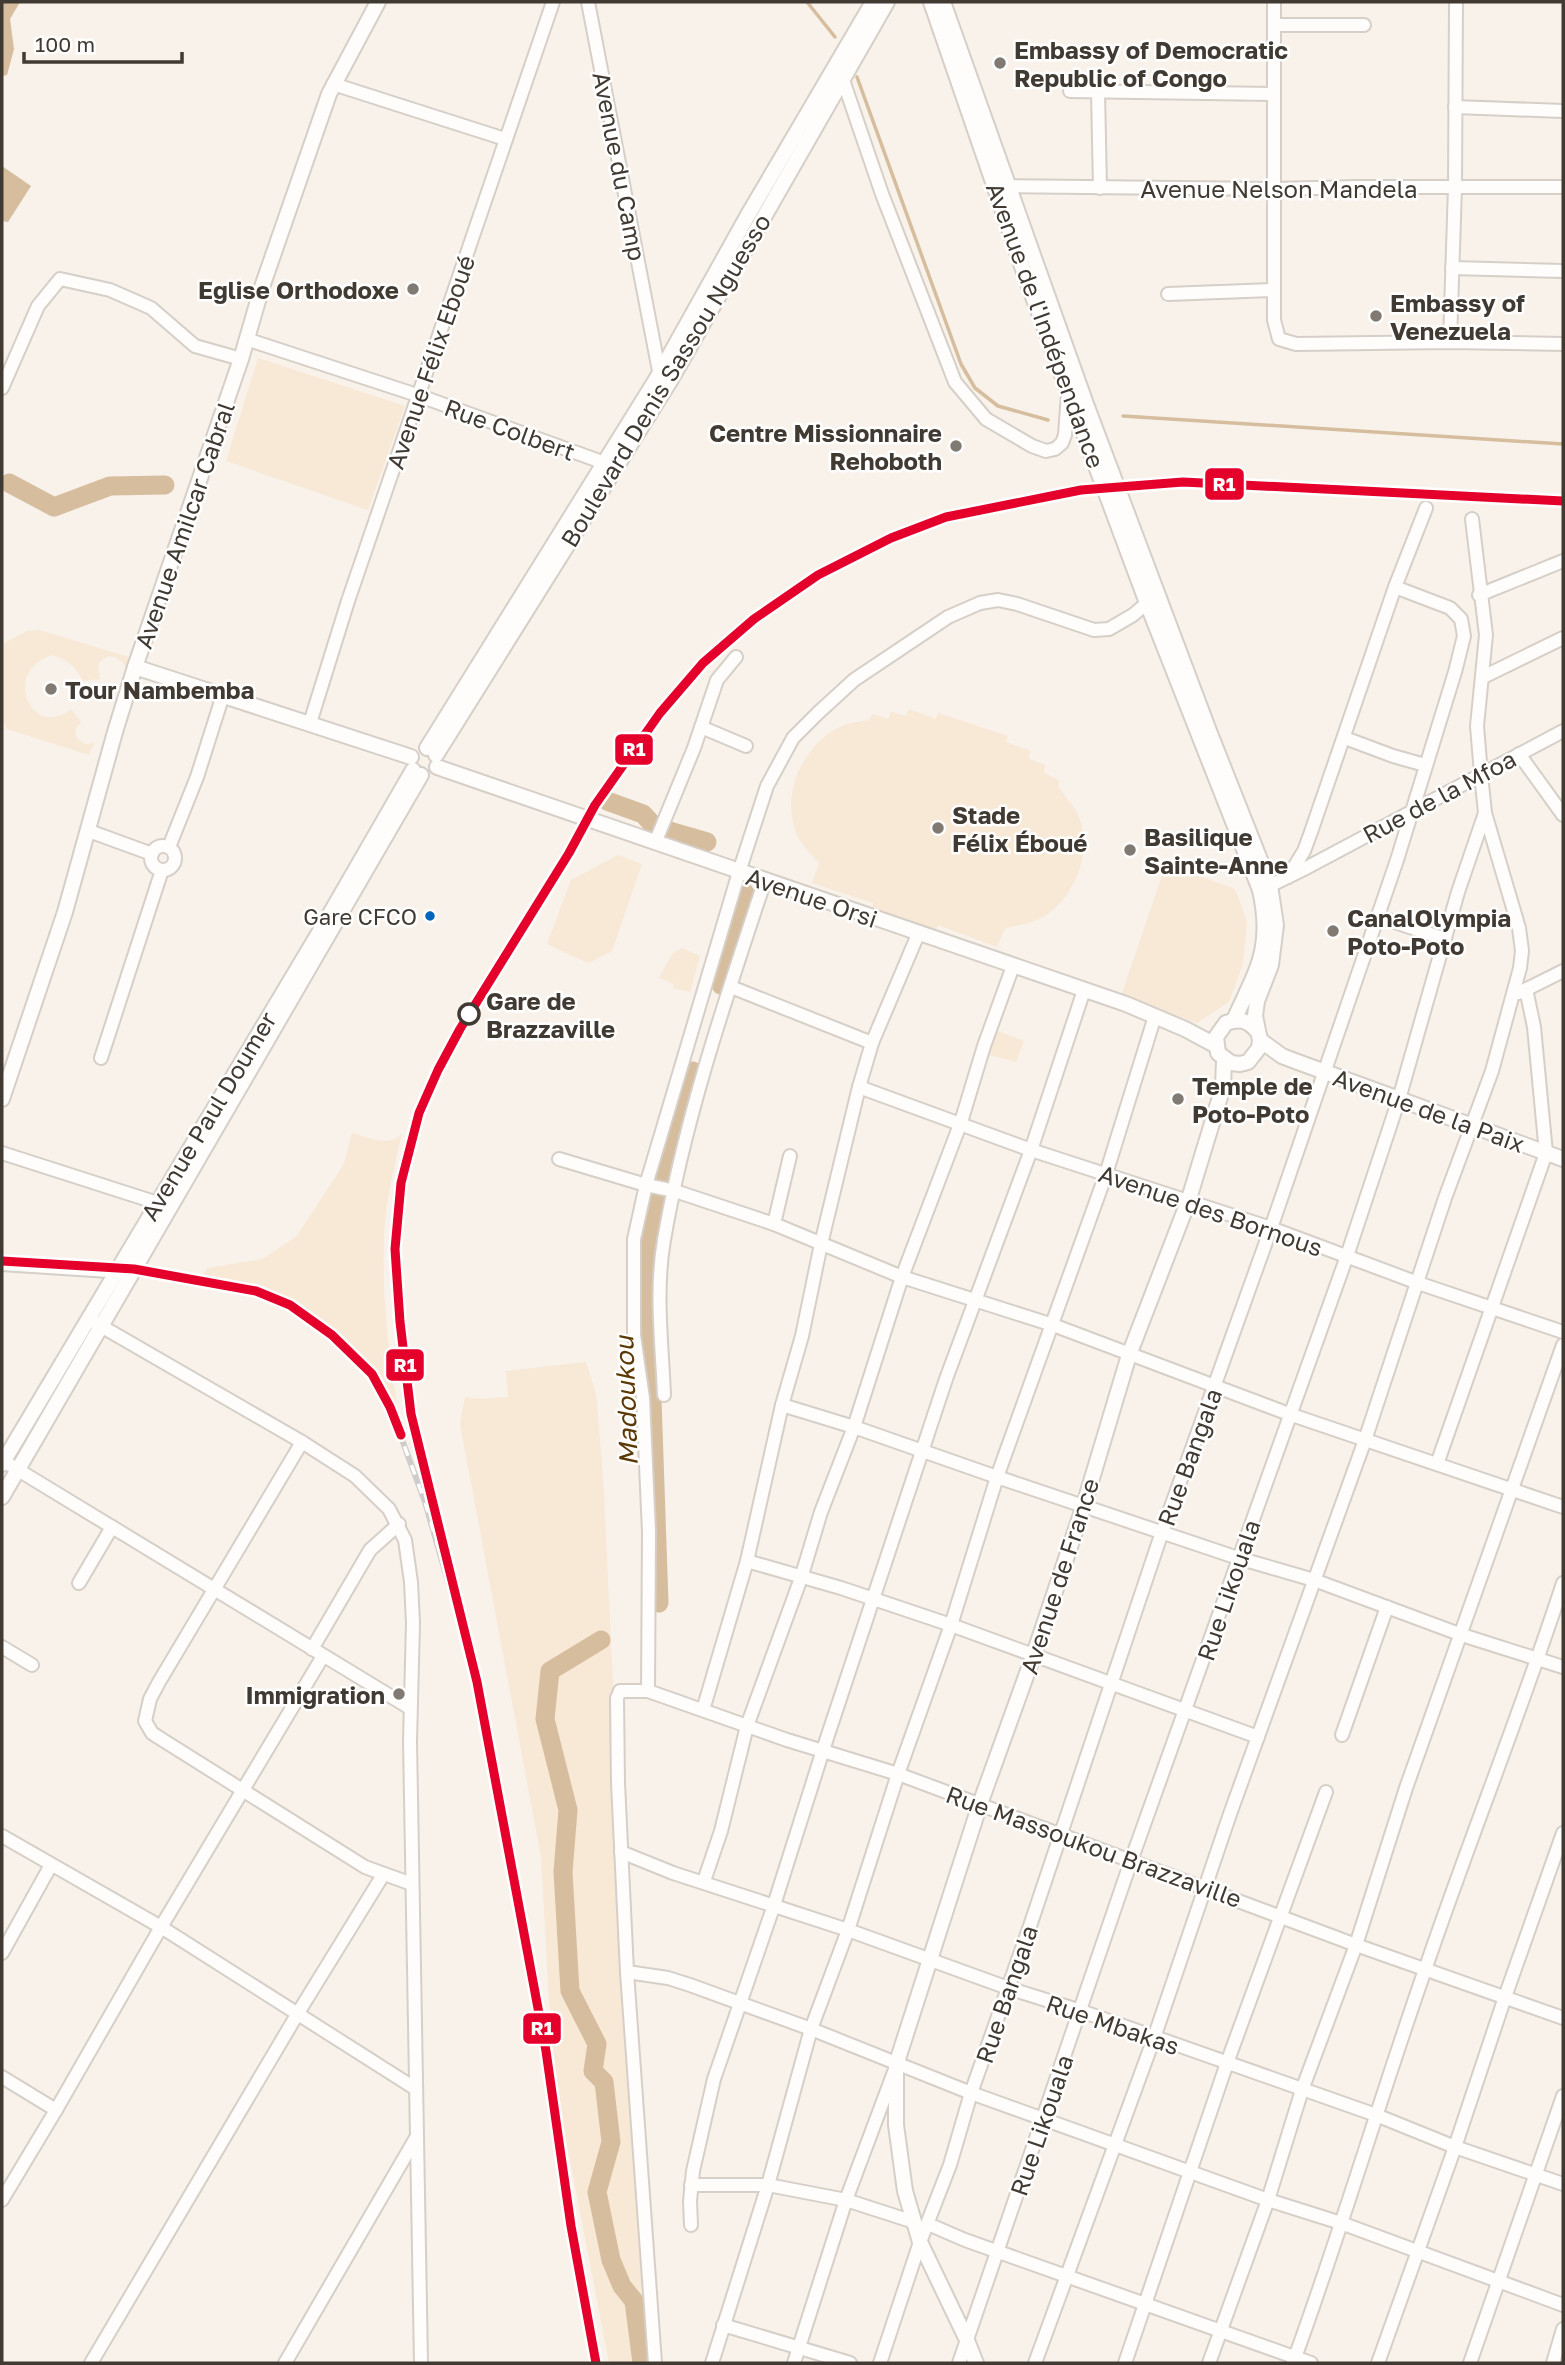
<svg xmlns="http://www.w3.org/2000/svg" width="1565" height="2365" font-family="'Golos Text',sans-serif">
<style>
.green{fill:#f8e8d6}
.water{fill:#d6bd9d}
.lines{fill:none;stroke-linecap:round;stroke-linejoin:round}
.stream{stroke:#d6bd9d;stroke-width:3.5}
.river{stroke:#d6bd9d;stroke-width:19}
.minor-casing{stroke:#d6cfc8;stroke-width:16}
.major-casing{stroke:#d6cfc8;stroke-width:18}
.minor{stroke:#fefdfc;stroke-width:12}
.major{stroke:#fefdfc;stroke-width:14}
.rail-casing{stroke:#cfcdcb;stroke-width:6}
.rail{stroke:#fff;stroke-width:3.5;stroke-dasharray:10;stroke-linecap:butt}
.rail-1-casing{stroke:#fff;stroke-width:14}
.rail-1{stroke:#e4002b;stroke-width:9}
.poi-dot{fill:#817a73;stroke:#fff;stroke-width:2.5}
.bus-dot{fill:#0065bd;stroke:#fff;stroke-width:2.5}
.stop-dot{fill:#fff;stroke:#413a32;stroke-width:3.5}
.labels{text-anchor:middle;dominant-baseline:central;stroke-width:5;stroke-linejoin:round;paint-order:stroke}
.bus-label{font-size:22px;fill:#413a32;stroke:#fff;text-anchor:end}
.poi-label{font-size:24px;font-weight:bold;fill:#413a32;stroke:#fff;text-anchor:start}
.street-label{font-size:24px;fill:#413a32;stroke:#fff}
.stop-label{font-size:24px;font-weight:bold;fill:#413a32;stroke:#fff;text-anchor:start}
.water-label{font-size:26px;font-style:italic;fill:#5b3902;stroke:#fff}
.line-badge{stroke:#fff;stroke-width:2.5}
.badge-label{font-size:19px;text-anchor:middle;font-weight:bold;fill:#fff}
</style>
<rect width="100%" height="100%" fill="#f8f2eb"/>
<!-- green -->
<g class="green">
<path d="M258 358 405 406 368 510 226 461Z"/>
<path d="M39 630 129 657 126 668C119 655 106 652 98 665L100 679 83 681C75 666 68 659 52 655 0 672 33 741 71 709L81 722C75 727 74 732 77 739L85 744 94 743 89 755 7 729 2 720V644L27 631Z"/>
<path d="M909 709 936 719 938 713 1008 736 1006 742 1030 751 1029 759 1045 765 1044 773 1059 780 1058 786C1064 795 1072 804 1077 813 1096 851 1072 908 1032 922 1024 925 1014 926 1005 928L997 947 938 925 935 932 872 910 873 903 812 883 819 863C812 855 802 846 798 837 779 796 802 744 842 726 850 722 860 722 869 720L873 714 888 719 891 712 906 716Z"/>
<path d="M618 855 642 864 612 951 588 963 547 944 571 880Z"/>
<path d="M1166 864 1235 889 1247 922 1243 964 1229 1002 1197 1023 1121 996Z"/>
<path d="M682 948 700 956 690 992 673 988 674 984 659 978 672 954Z"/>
<path d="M995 1030 1024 1041 1016 1062 986 1054Z"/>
<path d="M352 1133C367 1137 391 1148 402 1133 394 1167 386 1200 384 1234 381 1304 391 1375 404 1443L390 1407 372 1374 332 1335 290 1305 256 1291 199 1279 208 1268 262 1259 296 1237 344 1164Z"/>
<path d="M586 1362 596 1393 603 1476 627 1972 655 2363H609L553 2072 541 1857 460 1424 465 1397 481 1399 508 1397 506 1371Z"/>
</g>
<!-- water -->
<g class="water">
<path d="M2 2H20L10 19 14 49 7 75 2 76Z"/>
<path d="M2 166 31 186 8 222 2 221Z"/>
</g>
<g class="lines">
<!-- stream -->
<g class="stream">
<path d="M807 2 835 37"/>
<path d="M857 77 961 364 975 388 998 406 1048 420"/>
<path d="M1123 416 1563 444"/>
</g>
<!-- river -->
<g class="river">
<path d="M9 483 54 507 110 486 165 485"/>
<path d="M607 801 643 814 655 827"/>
<path d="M669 831 707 842"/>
<path d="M721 985 745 893"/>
<path d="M662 1178 693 1071"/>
<path d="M655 1199 648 1281 659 1603"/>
<path d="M601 1640 550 1671 545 1719 568 1810 563 1872 570 1991 597 2044 593 2071 604 2082 611 2142 597 2192 611 2260 622 2286 634 2301 642 2363"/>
</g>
<defs>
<g id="minor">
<path d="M588 2 660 376"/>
<path d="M1274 2V320L1279 339 1296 344 1450 342 1563 344"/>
<path d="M1274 25H1364"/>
<path d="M843 80 882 194 955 382 986 419 1032 446 1046 451 1055 449 1062 443 1065 435 1068 394"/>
<path d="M333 84 505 139"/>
<path d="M1070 91 1274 94"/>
<path d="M1098 92 1100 188"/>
<path d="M1455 107 1563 111"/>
<path d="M1000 186 1274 189 1358 187H1563"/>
<path d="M1452 268 1563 271"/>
<path d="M1168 294 1274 290"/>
<path d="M246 339 420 396 613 466"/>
<path d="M1450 342 1455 187 1456 2"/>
<path d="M2 388 38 306 60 279 110 290 151 308 195 346 241 359"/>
<path d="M1479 595 1563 561"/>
<path d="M1483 677 1563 638"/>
<path d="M310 723 348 601 553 2"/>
<path d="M701 727 746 746"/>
<path d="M1345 738 1393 756 1425 765"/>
<path d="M1519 754 1563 815"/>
<path d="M89 831 152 854"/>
<path d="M655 843 694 748 717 680 736 657"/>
<circle cx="163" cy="858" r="12"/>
<path d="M169 847 197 777 223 695"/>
<path d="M1288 877 1304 851 1311 832 1395 587 1426 508"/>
<path d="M1263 889 1306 868 1563 731"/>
<path d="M1377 916 1445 939"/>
<path d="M731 987 872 1043"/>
<path d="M1519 993 1563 971"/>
<path d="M101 1058 162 870"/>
<path d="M859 1087 1031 1150 1271 1228 1418 1283 1563 1332"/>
<path d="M2 1153 167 1206"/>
<path d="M559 1159 646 1185 675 1191 774 1224 902 1277 1053 1325 1289 1414 1563 1507"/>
<path d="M774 1224 790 1156"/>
<path d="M2 1264 124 1272"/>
<path d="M94 1322 302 1442 355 1476 389 1509 405 1540 411 1582 413 1623 410 1741 421 2363"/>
<path d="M664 1395C662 1344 655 1291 664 1240 685 1117 726 998 765 880"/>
<path d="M782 1405 854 1427 997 1477 1238 1558 1314 1580 1462 1635 1563 1667"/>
<path d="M302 1442 159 1682 150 1699 145 1721 152 1733 158 1737 365 1867 412 1884"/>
<path d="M1437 1464 1546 1153 1534 1027 1526 989"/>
<path d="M10 1465 410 1708"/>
<path d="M747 1561 841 1588 951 1625 1258 1737"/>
<path d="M79 1583 112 1527"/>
<path d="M2 1647 32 1665"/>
<path d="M312 1649 370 1550 399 1524"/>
<path d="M648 1691 649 1532 643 1398 634 1335V1239L646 1185 739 872 767 786 793 738 818 713 854 680 948 617 980 603 998 600 1017 604 1094 630 1109 629 1133 615 1147 603"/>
<path d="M703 1710 747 1561 782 1405 802 1336 821 1244 859 1087 872 1043 919 932"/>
<path d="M1342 1735 1387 1607"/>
<path d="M2 1836 161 1927 416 2089"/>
<path d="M621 1852 673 1873 848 1930 1008 1988 1081 2011 1376 2115 1455 2147 1563 2184"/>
<path d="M704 1881 721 1831 747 1726 801 1578 821 1512 854 1427 902 1277 961 1122 984 1046 1013 966"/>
<path d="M2 1953 51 1865"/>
<path d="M627 1972 668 1978 690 1985 811 2029 971 2093 1268 2200 1341 2223 1563 2305"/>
<path d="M2 2077 56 2110"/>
<path d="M691 2185H768L846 2200 914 2222"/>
<path d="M2 2200 56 2110 161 1927 323 1656"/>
<path d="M928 2224 965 2240 1311 2363"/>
<path d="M691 2225 690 2201 693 2171 714 2079 774 1905 823 1750 946 1379 1031 1150 1084 990"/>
<path d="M723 2325 850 2363"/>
<path d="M91 2363 298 2013 383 1875"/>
<path d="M285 2363 417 2136"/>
<path d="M655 2363 627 1972 618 1783 617 1698 620 1691H648L787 1740 898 1774 1356 1945 1563 2018"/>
<path d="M712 2363 768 2185 811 2029 848 1930 898 1774 951 1625 997 1477 1106 1174 1155 1016"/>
<path d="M794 2363 846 2200 894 2072"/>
<path d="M880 2363 920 2242 950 2165 971 2093 1030 1926 1162 1532 1271 1228 1397 860 1455 672 1464 636 1461 619 1450 608 1395 587"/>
<path d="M959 2363 1131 1861 1347 1256 1399 1099 1458 892 1485 813"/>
<path d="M1035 2363 1154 2038 1230 1814 1365 1440 1445 1198 1492 1071 1520 968 1522 951 1519 928 1485 813 1481 774 1477 726 1486 635 1472 519"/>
<path d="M1125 2363 1227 2063 1326 1792"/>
<path d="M1209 2363 1268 2200 1302 2090 1356 1945 1406 1788 1563 1345"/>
<path d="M1293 2363C1341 2232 1380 2098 1426 1967 1470 1838 1521 1712 1563 1583"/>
<path d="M1378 2363 1455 2147 1505 1997 1563 1833"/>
<path d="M1470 2363 1563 2096"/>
<path d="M1553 2363 1563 2329"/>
</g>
<g id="major">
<path d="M931 2 1026 278 1147 603 1260 890C1273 948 1257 969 1234 1020"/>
<path d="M943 2 1086 404 1209 731 1270 885 1276 925 1271 965 1257 1001 1255 1016 1260 1040 1259 1048 1248 1062 1240 1064 1231 1063 1218 1053 1216 1037 1226 1023C1239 1018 1248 1020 1257 1031"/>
<path d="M135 667 411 757"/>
<path d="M427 748 657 378 748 215 873 2"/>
<path d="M436 755 670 381 887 2"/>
<path d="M437 767 1126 1004 1185 1029 1215 1045"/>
<path d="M1260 1040 1282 1056 1295 1061 1563 1159"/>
<path d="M2 1099 65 912 115 732 135 667 241 359 262 287 329 94 378 2"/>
<path d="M2 1464 323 926 413 770"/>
<path d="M2 1497 421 775"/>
<path d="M976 2363 966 2338 920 2242 905 2191 896 2125V2065L980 1804 1034 1654 1084 1505 1129 1355 1188 1202 1223 1087 1224 1060"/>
</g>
</defs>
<!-- minor casing -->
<use href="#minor" class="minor-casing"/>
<!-- major casing -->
<use href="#major" class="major-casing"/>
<!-- minor -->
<use href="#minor" class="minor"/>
<!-- major -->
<use href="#major" class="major"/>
<defs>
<path id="rail" d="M2 1261 134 1269 256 1291 290 1305 332 1335 372 1374 390 1407 425 1502 477 1682 546 2051 571 2226 596 2363"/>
</defs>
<!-- rail casing -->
<use href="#rail" class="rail-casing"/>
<!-- rail -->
<use href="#rail" class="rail"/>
<defs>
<g id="rail-1">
<path d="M2 1261 134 1269 256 1291 290 1305 332 1335 372 1374 390 1407 401 1435"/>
<path d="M596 2363 571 2226 546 2051 477 1682 411 1414 400 1322 395 1249 401 1183 419 1113 438 1070 460 1029 569 853 595 805 660 713 703 663 754 619 818 575 891 538 946 517 1081 490 1183 482 1563 501"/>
</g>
</defs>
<!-- rail-1 casing -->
<use href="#rail-1" class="rail-1-casing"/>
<!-- rail-1 -->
<use href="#rail-1" class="rail-1"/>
</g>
<!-- markers -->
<g class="poi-dot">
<circle cx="1000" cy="63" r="7"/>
<circle cx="413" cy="289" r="7"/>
<circle cx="1376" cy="316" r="7"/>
<circle cx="956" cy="446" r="7"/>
<circle cx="51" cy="689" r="7"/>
<circle cx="938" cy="828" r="7"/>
<circle cx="1130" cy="850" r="7"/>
<circle cx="1333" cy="931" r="7"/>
<circle cx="1178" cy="1099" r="7"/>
<circle cx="399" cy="1694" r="7"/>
</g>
<circle class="bus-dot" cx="430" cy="916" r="6"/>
<circle class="stop-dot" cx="469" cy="1014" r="10"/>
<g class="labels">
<!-- bus labels -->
<g class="bus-label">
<text x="417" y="916">Gare CFCO</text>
</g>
<!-- poi labels -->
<g class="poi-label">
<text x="1014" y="49">Embassy of Democratic<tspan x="1014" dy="28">Republic of Congo</tspan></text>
<text x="399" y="289" text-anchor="end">Eglise Orthodoxe</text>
<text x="1390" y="302">Embassy of<tspan x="1390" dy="28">Venezuela</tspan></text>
<text x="942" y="432" text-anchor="end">Centre Missionnaire<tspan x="942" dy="28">Rehoboth</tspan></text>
<text x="65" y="689">Tour Nambemba</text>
<text x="952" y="814">Stade<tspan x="952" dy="28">Félix Éboué</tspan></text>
<text x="1144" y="836">Basilique<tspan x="1144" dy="28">Sainte-Anne</tspan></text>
<text x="1347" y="917">CanalOlympia<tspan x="1347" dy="28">Poto-Poto</tspan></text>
<text x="1192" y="1085">Temple de<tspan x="1192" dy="28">Poto-Poto</tspan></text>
<text x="385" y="1694" text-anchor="end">Immigration</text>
</g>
<!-- street labels -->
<g class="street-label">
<text transform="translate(620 166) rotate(79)">Avenue du Camp</text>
<text x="1279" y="188">Avenue Nelson Mandela</text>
<text transform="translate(1046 325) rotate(70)">Avenue de l'Indépendance</text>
<text transform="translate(430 362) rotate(-71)">Avenue Félix Eboué</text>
<text transform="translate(665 380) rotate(-59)">Boulevard Denis Sassou Nguesso</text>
<text transform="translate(510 429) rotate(20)">Rue Colbert</text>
<text transform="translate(184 525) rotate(-71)">Avenue Amilcar Cabral</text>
<text transform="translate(1439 796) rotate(-28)">Rue de la Mfoa</text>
<text transform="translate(812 897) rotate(19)">Avenue Orsi</text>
<text transform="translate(1429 1110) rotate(20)">Avenue de la Paix</text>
<text transform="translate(208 1116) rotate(-59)">Avenue Paul Doumer</text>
<text transform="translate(1211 1210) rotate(19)">Avenue des Bornous</text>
<text transform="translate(1189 1457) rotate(-70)">Rue Bangala</text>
<text transform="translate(1059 1576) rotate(-72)">Avenue de France</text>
<text transform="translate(1228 1590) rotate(-71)">Rue Likouala</text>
<text transform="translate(1094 1846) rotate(20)">Rue Massoukou Brazzaville</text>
<text transform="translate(1006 1994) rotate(-71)">Rue Bangala</text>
<text transform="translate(1113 2024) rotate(19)">Rue Mbakas</text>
<text transform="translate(1041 2125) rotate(-71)">Rue Likouala</text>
</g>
<!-- stop labels -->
<g class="stop-label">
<text x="486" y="1000">Gare de<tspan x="486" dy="28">Brazzaville</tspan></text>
</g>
<!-- water labels -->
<g class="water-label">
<text transform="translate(626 1401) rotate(-92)">Madoukou</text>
</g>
</g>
<g class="line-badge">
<rect x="1204" y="467" width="41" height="34" rx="7" fill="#e4002b"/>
<rect x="614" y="733" width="40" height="33" rx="7" fill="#e4002b"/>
<rect x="385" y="1348" width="40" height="34" rx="7" fill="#e4002b"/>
<rect x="522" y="2012" width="40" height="33" rx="7" fill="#e4002b"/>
</g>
<g class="badge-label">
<text x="1224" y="491">R1</text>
<text x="634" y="756">R1</text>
<text x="405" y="1372">R1</text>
<text x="542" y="2035">R1</text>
</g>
<!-- border -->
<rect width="1565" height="2365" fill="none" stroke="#413a32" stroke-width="7"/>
<!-- scale -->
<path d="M24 52v10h158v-10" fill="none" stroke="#413a32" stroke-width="3.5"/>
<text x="35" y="52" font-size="21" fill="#413a32" stroke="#ffffff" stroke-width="5" paint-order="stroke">100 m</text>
</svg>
